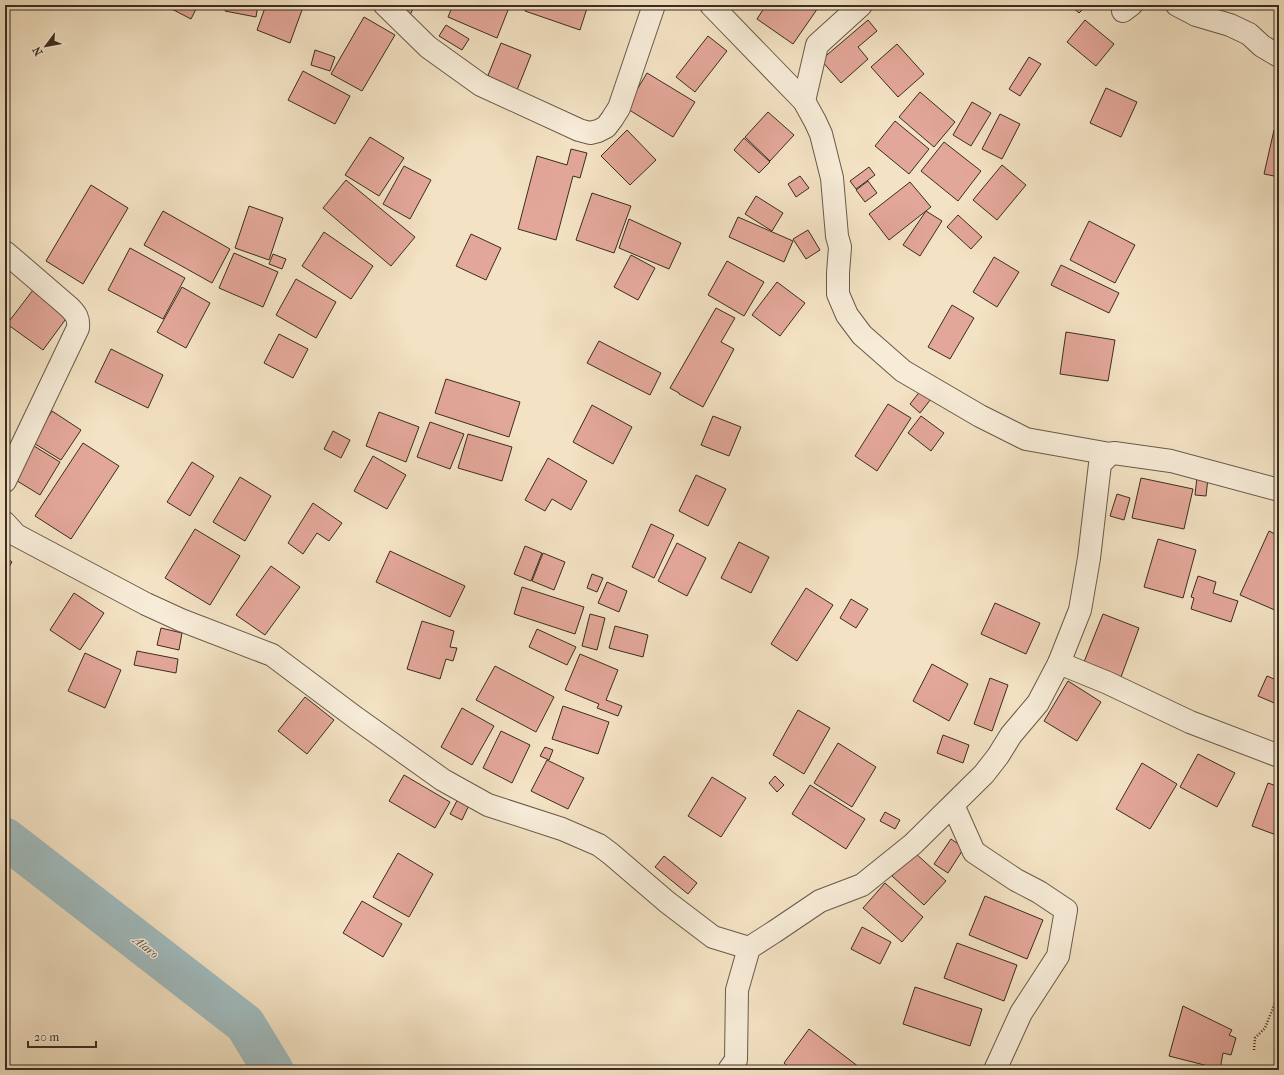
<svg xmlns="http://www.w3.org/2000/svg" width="1284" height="1075" font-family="'IM FELL French Canon',serif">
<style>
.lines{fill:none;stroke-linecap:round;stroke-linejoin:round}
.river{stroke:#a0bbbe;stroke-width:41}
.building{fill:#e3a799;stroke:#3a2d22}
.minor-casing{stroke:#685a4a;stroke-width:24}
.path{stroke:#3a2d22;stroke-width:2.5;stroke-dasharray:1 2;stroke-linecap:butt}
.minor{stroke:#f7ecd8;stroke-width:22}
.labels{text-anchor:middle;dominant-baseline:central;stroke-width:3;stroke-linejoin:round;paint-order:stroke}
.water-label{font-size:12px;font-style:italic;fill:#545049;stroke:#f7ecd8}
</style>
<rect width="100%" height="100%" fill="#f3e2c3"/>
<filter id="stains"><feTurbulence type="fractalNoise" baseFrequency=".005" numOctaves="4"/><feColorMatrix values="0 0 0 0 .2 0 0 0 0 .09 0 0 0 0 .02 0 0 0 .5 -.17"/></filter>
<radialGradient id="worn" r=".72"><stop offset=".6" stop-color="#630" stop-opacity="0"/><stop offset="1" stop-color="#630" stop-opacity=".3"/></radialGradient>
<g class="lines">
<!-- river -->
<path class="river" d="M5 838 245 1024 273 1070"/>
</g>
<!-- building -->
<g class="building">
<path d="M164 5H198L191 19Z"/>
<path d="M226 5H258L256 17 225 11Z"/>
<path d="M266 5H288L302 10 290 43 257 30Z"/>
<path d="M398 5H415L410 15Z"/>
<path d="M453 5H510L497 38 448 17Z"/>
<path d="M527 5H588L580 30 525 11Z"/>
<path d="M766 5H820L793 44 757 19Z"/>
<path d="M1070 5H1087L1079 13Z"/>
<path d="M364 17 395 35 362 91 331 74Z"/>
<path d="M868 20 877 31 858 47 868 59 841 83 821 60Z"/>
<path d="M1085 20 1114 44 1096 66 1067 42Z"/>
<path d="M446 25 469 39 462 50 439 36Z"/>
<path d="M708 36 727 51 695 92 676 77Z"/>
<path d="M501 43 531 55 517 90 487 78Z"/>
<path d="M897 44 924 74 898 97 871 67Z"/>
<path d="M315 50 335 57 330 71 311 65Z"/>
<path d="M1029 57 1041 64 1020 96 1009 89Z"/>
<path d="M303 71 350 96 335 124 288 100Z"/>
<path d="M647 73 695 102 673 137 626 108Z"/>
<path d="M1106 88 1137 102 1121 137 1090 123Z"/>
<path d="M920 92 955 122 934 147 899 117Z"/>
<path d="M972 102 991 113 971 146 953 135Z"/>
<path d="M768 112 794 135 770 161 745 137Z"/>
<path d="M1000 114 1020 124 1002 159 982 149Z"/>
<path d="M895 121 929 149 909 174 875 146Z"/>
<path d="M627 130 656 160 630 185 601 156Z"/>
<path d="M1274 130 1279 131V177L1264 174Z"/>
<path d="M370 137 404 158 379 196 345 175Z"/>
<path d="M744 138 770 162 759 173 734 150Z"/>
<path d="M944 142 981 171 958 201 921 171Z"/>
<path d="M571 149 587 153 580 178 573 176 556 240 518 229 537 156 567 165Z"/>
<path d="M1002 165 1026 185 997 220 973 200Z"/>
<path d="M404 166 431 180 410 219 383 204Z"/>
<path d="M869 167 875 175 856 189 850 181Z"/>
<path d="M800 176 809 188 796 197 788 184Z"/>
<path d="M346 180 415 237 391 266 323 208Z"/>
<path d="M868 181 877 193 865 202 856 190Z"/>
<path d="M910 182 931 207 889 240 869 214Z"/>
<path d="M91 185 128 208 83 284 46 261Z"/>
<path d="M592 193 631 206 614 253 576 240Z"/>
<path d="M756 196 783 213 772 231 745 214Z"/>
<path d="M249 206 283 218 269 260 235 248Z"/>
<path d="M163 211 230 249 212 283 144 245Z"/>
<path d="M926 211 942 221 920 256 903 245Z"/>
<path d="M958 215 982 237 971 249 947 227Z"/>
<path d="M738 217 793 241 784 262 729 237Z"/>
<path d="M629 219 681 243 669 269 619 248Z"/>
<path d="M1089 221 1135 245 1115 283 1070 260Z"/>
<path d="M808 230 820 250 806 259 793 239Z"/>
<path d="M324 232 373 266 351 299 302 266Z"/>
<path d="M471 234 501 248 486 280 456 266Z"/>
<path d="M130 248 185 278 163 319 108 290Z"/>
<path d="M234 253 278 272 263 307 219 288Z"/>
<path d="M273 254 286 259 282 269 269 264Z"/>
<path d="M631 255 655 268 638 300 614 287Z"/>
<path d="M994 257 1019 272 997 307 973 292Z"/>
<path d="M727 261 764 282 744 316 708 295Z"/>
<path d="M1061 265 1119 293 1109 313 1051 285Z"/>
<path d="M296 279 336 302 316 338 276 315Z"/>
<path d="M777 282 805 303 780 336 752 315Z"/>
<path d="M182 287 210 303 186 348 157 332Z"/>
<path d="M33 290 68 316 43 350 7 324Z"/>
<path d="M952 305 974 318 950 359 928 347Z"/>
<path d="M716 308 735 318 721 342 734 349 703 407 679 394V393L670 388Z"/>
<path d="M1066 332 1115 340 1108 381 1060 374Z"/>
<path d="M279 334 308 349 293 378 264 363Z"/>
<path d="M599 341 661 373 650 395 587 363Z"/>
<path d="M111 349 163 375 148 408 95 382Z"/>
<path d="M446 379 520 402 509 437 435 413Z"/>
<path d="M921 390 931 399 920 413 910 404Z"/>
<path d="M888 404 911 418 877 471 855 456Z"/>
<path d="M592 405 632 427 613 464 573 442Z"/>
<path d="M52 411 81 430 61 460 32 442Z"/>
<path d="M379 412 419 427 406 462 366 446Z"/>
<path d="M713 416 741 427 729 456 701 445Z"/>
<path d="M921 416 944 433 931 451 908 433Z"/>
<path d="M430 422 464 434 450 469 417 457Z"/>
<path d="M333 431 350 440 341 458 324 449Z"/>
<path d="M468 434 512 447 502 481 458 468Z"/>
<path d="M83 443 119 466 71 539 35 516Z"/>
<path d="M34 446 60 462 40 495 14 479Z"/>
<path d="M373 456 406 475 387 509 354 491Z"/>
<path d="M548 458 587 481 571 510 552 499 545 511 525 500Z"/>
<path d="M192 462 214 476 190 516 167 502Z"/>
<path d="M696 475 726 489 708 526 679 511Z"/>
<path d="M240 477 271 496 245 541 213 522Z"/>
<path d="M1197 477 1208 478 1206 496 1195 495Z"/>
<path d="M1141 478 1193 489 1184 529 1132 518Z"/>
<path d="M1117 494 1130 498 1124 520 1110 516Z"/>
<path d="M313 503 342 523 329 541 317 533 303 554 288 543Z"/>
<path d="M651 524 674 535 654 578 632 567Z"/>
<path d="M195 529 240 556 210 605 165 578Z"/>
<path d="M1269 531 1279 536V606L1277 611 1240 595Z"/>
<path d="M1158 539 1196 550 1183 598 1144 587Z"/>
<path d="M739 542 769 557 751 593 721 578Z"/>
<path d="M677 543 706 558 687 596 658 581Z"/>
<path d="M525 546 542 553 531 581 514 574Z"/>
<path d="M390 551 465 586 450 617 376 582Z"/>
<path d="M543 553 565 562 554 590 532 581Z"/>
<path d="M5 557 12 562 5 573Z"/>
<path d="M271 566 300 587 265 635 236 615Z"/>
<path d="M592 574 603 578 597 592 587 588Z"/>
<path d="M1198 576 1216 582 1213 593 1238 601 1231 622 1191 609 1194 598 1191 597Z"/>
<path d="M607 582 627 591 619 612 598 603Z"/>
<path d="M522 587 584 607 575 634 514 614Z"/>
<path d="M806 588 833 605 797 661 771 644Z"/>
<path d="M74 593 104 613 80 650 50 630Z"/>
<path d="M851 599 868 609 856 628 840 618Z"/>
<path d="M995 603 1040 623 1026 654 981 634Z"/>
<path d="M590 614 605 618 597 650 582 646Z"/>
<path d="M1103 614 1139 628 1121 677 1084 662Z"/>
<path d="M422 621 454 631 450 647 457 648 453 661 446 659 440 679 407 669Z"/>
<path d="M615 626 648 635 643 657 609 648Z"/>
<path d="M161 628 182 633 179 650 157 645Z"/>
<path d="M537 629 576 647 567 665 529 647Z"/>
<path d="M137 651 178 659 176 673 134 665Z"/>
<path d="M85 653 121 670 105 708 68 691Z"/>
<path d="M580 654 618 670 606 700 622 706 618 716 597 708 599 704 565 690Z"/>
<path d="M932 664 968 684 949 721 913 701Z"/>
<path d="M495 666 554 697 536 732 476 700Z"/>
<path d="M1267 676 1279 681V705L1258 696Z"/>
<path d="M990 678 1008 685 992 731 974 724Z"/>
<path d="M1068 681 1101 702 1077 741 1044 721Z"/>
<path d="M305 697 334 720 307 754 278 731Z"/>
<path d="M563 706 609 722 598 754 552 739Z"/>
<path d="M462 708 494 726 472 765 441 747Z"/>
<path d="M798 710 830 728 804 774 773 755Z"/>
<path d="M501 731 530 745 512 783 483 768Z"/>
<path d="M943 735 969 745 963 763 937 753Z"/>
<path d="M838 743 876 767 852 807 814 783Z"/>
<path d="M545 747 553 750 549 760 540 756Z"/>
<path d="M1198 754 1235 773 1217 807 1180 787Z"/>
<path d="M547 760 584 778 568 809 531 791Z"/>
<path d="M1142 763 1177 784 1150 829 1116 809Z"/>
<path d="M404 775 450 802 435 828 389 801Z"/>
<path d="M775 776 784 785 777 792 769 783Z"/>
<path d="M712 777 746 798 721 837 688 816Z"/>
<path d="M1268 783 1279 787V836L1252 826Z"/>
<path d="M810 785 865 819 846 849 792 814Z"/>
<path d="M460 795 471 801 462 820 450 814Z"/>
<path d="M885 812 900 820 895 829 880 821Z"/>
<path d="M951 839 964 848 948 873 934 864Z"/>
<path d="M914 852 946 881 924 905 892 876Z"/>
<path d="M398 853 433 874 409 917 373 897Z"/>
<path d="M664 856 697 883 688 894 655 867Z"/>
<path d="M885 883 923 917 902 942 863 908Z"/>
<path d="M985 896 1043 920 1027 959 969 935Z"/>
<path d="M362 901 402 924 383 957 343 933Z"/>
<path d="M862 927 891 942 880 964 851 949Z"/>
<path d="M957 943 1017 965 1004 1001 944 978Z"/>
<path d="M915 987 982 1009 970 1046 903 1024Z"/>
<path d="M1183 1006 1232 1030 1229 1035 1236 1038 1231 1055 1223 1053 1220 1069 1169 1056Z"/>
<path d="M809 1029 859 1067 857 1070H792L784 1063Z"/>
</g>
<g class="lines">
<defs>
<g id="minor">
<path d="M385 5 428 47 481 85 579 130 590 133 598 131 606 127 612 119 619 108 654 5"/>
<path d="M711 5 804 101 815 121 821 134 832 178 837 236 840 247 838 273V294L847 315 862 335 903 371 980 416 1026 439 1110 454 1114 453 1171 461 1279 490"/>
<path d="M1177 5 1196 15 1230 25 1249 34 1262 46 1279 56"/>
<path d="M1123 11 1131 5"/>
<path d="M804 101 817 45 861 5"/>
<path d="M5 252 69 307C76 314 79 318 78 328L5 481"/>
<path d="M5 523 16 535 146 604 181 620 272 655 356 718 443 780 488 805 562 829 599 845 611 854 667 902 713 937 749 948"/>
<path d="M1059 663 1108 683 1190 722 1279 756"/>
<path d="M953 805 974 852 1016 880 1039 892 1066 910 1058 956 1021 1013 995 1070"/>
<path d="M729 1070 736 1060 737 990 749 948 774 932 820 901 862 885 913 844 984 774 998 756 1011 735 1038 703 1059 663 1080 610 1089 558 1100 464 1110 454"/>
</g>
</defs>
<!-- minor casing -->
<use href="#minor" class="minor-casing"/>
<!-- path -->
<path class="path" d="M1254 1050 1255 1038 1265 1028 1279 993"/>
<!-- minor -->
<use href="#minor" class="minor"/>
</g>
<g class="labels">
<!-- water labels -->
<g class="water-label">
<text transform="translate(146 947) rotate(38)">Alaro</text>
</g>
</g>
<!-- margin -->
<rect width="1284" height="1075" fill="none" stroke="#f3e2c3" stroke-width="20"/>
<rect x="6" y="6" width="1272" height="1063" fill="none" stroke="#3a2d22" stroke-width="2"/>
<rect x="10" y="10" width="1264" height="1055" fill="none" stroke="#3a2d22"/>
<!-- north arrow -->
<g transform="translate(46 46) rotate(238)" stroke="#f7ecd8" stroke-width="3" paint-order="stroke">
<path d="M0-3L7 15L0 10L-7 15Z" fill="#3a2d22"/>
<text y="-6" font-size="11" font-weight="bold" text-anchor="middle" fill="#3a2d22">N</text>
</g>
<!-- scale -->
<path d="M28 1041v6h68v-6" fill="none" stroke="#3a2d22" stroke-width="2"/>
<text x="34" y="1041" font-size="12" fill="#3a2d22" stroke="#f7ecd8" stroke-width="3" paint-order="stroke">20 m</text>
<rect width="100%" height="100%" filter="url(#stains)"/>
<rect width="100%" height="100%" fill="url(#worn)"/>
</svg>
